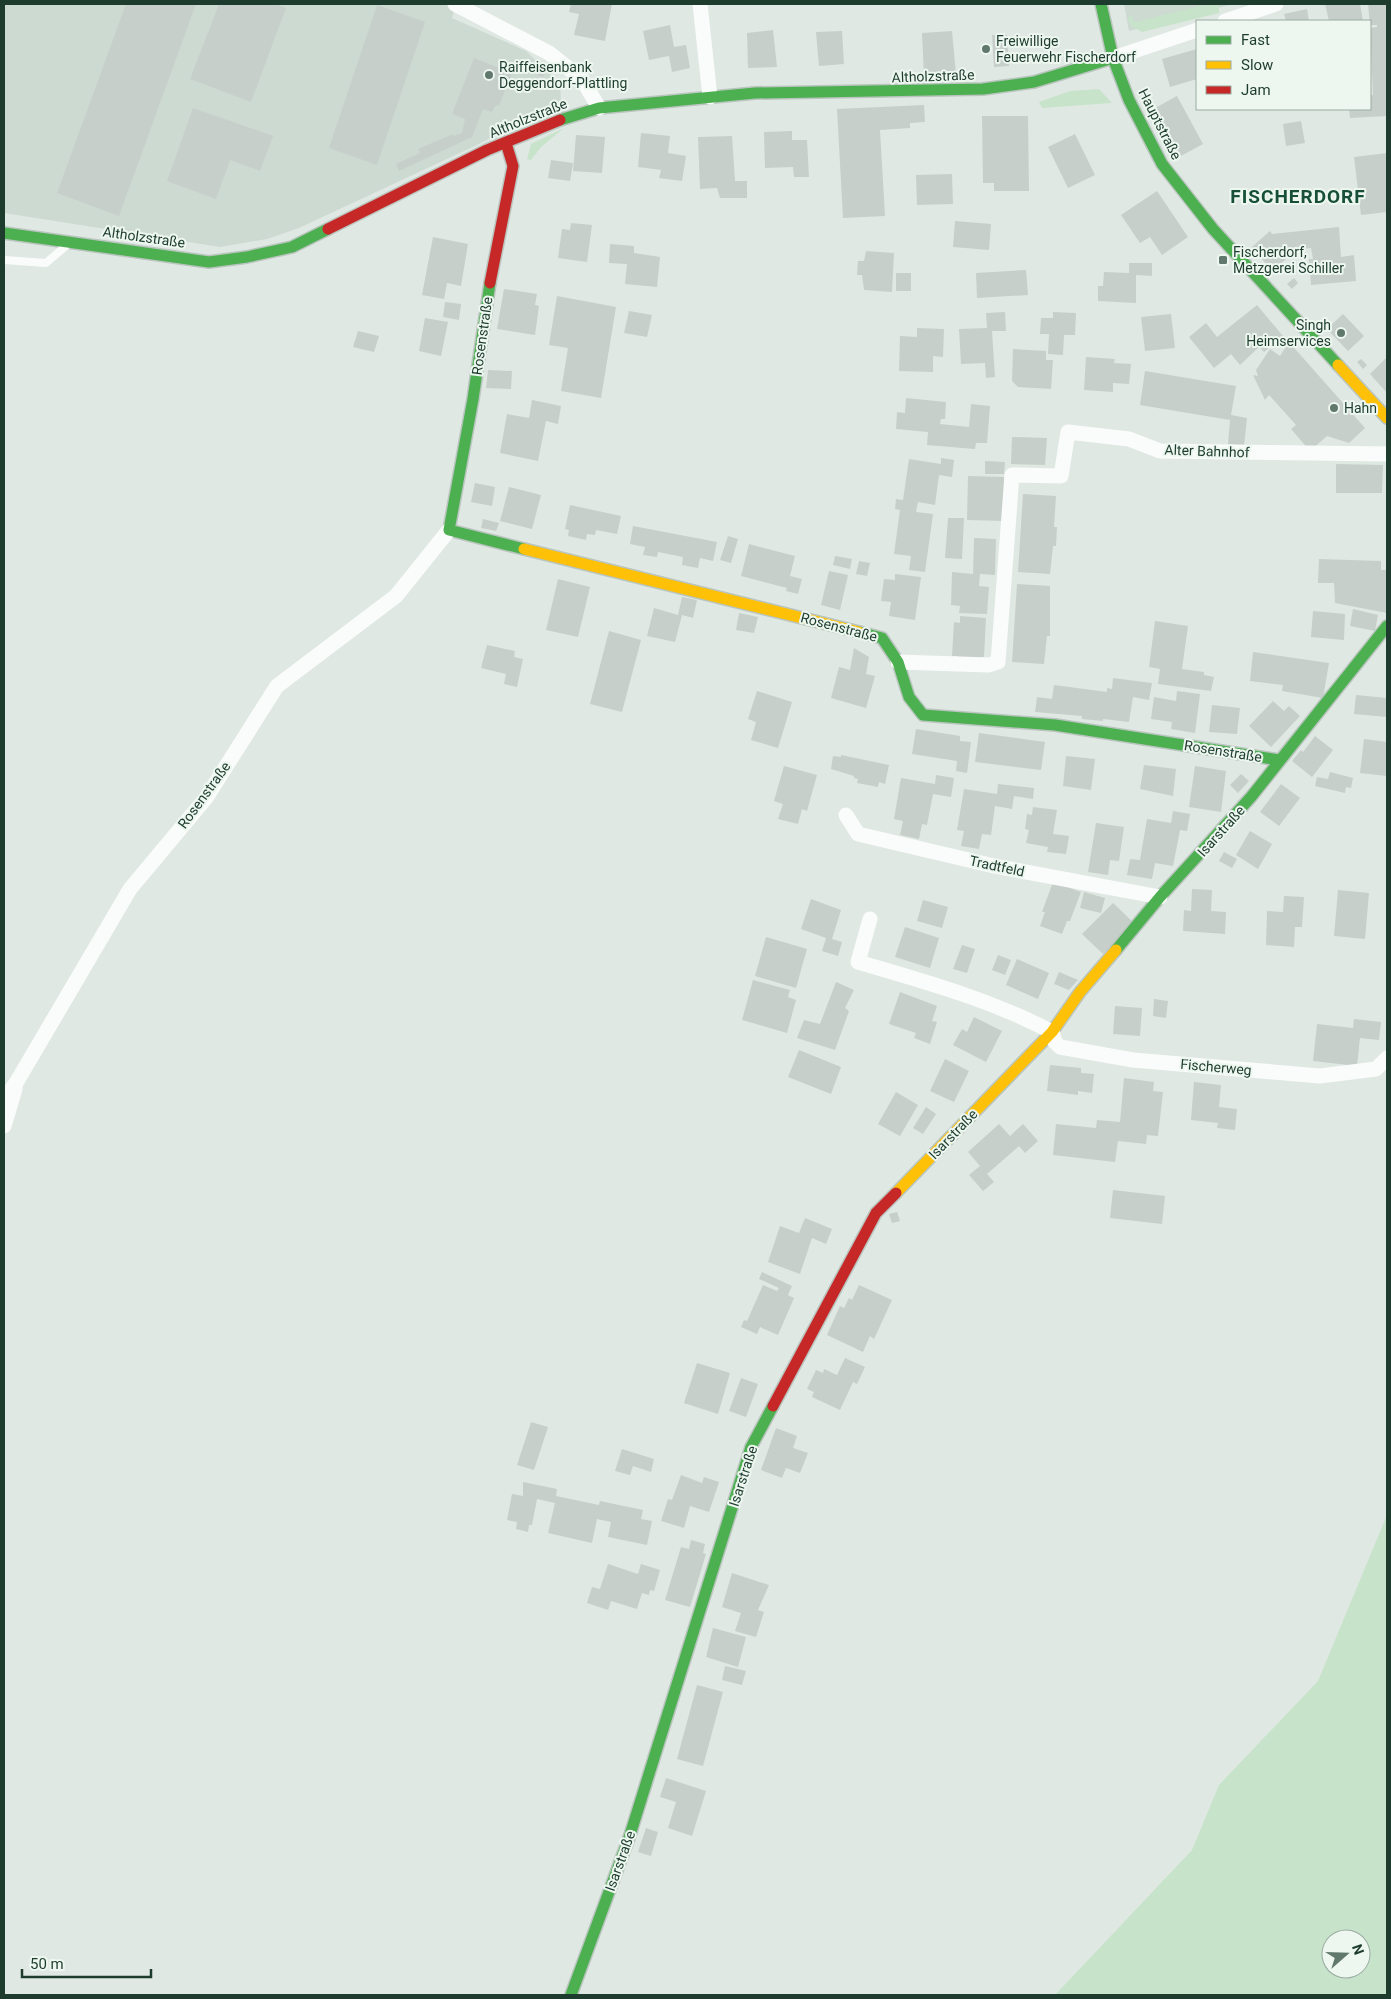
<svg xmlns="http://www.w3.org/2000/svg" width="1391" height="1999" font-family="Roboto,sans-serif">
<style>
.built{fill:#cddad2}
.green{fill:#c7e3ca;fill-rule:evenodd}
.building{fill:#c7cfca}
.lines{fill:none;stroke-linecap:round;stroke-linejoin:round}
.fast-casing{stroke:#b9c5be;stroke-width:14}
.slow-casing{stroke:#b9c5be;stroke-width:14}
.jam-casing{stroke:#b9c5be;stroke-width:14}
.lane{stroke:#fafcfb;stroke-width:8}
.street{stroke:#fafcfb;stroke-width:15}
.fast{stroke:#4caf50;stroke-width:11}
.slow{stroke:#ffc107;stroke-width:11}
.jam{stroke:#c62828;stroke-width:11}
.poi-dot{fill:#61786d;stroke:#edf7f0;stroke-width:2}
.labels{text-anchor:middle;dominant-baseline:central;stroke-width:4;stroke-linejoin:round;paint-order:stroke}
.poi-label{font-size:14px;fill:#1d3c2d;stroke:#edf7f0;text-anchor:start}
.street-label{font-size:14px;fill:#1d3c2d;stroke:#edf7f0}
.district-label{font-size:19px;font-weight:bold;letter-spacing:1px;fill:#175037;stroke:#edf7f0}
</style>
<rect width="100%" height="100%" fill="#e0e8e3"/>
<!-- built -->
<g class="built">
<path d="M4 4H456L452 18 526 51 560 83 561 102 477 145 299 228 267 239 220 247 4 213Z"/>
<path d="M1124 4H1233L1129 31Z"/>
</g>
<!-- green -->
<g class="green">
<path d="M1208 4H1219V13L1142 32 1131 26 1128 17 1131 16 1135 22Z"/>
<path d="M1099 89 1112 103 1042 108 1039 102 1070 91Z"/>
<path d="M564 128 541 147 531 160 527 159 531 144Z"/>
<path d="M1387 1515V1995H1055L1192 1850 1219 1785 1318 1681ZM1331 1939H1361V1969H1331Z"/>
</g>
<!-- building -->
<g class="building">
<path d="M126 4H196L119 216 57 193Z"/>
<path d="M219 4H275L286 8 251 102 190 79Z"/>
<path d="M571 4H612L605 41 574 35 579 14 569 12Z"/>
<path d="M1325 4H1360L1363 21H1329Z"/>
<path d="M1368 4H1387V116L1350 118 1349 109H1370V95H1373L1370 28 1377 27V25H1370Z"/>
<path d="M377 5 425 22 377 165 329 148Z"/>
<path d="M1307 9 1309 21H1286L1284 14Z"/>
<path d="M670 25 674 47 686 45 690 68 672 72 669 56 649 60 643 31Z"/>
<path d="M773 30 777 67 748 68 747 33Z"/>
<path d="M842 31 844 64 819 66 816 32Z"/>
<path d="M952 31 956 74 924 76 922 33Z"/>
<path d="M992 35H1007L1009 66 994 67Z"/>
<path d="M1197 49V79L1170 87 1162 59Z"/>
<path d="M474 58 512 73 499 106 496 105 492 112 483 109 472 137 399 171 396 164 420 153 418 149 453 134 454 136 462 133 465 119 452 114Z"/>
<path d="M539 63 548 67 543 77 535 74Z"/>
<path d="M1177 96 1203 144 1181 156 1155 108Z"/>
<path d="M924 105 925 122 910 123V128L880 130 885 216 843 218 837 109Z"/>
<path d="M193 108 273 136 260 171 230 160 216 199 167 181Z"/>
<path d="M982 116H1028L1029 191H994V183H983Z"/>
<path d="M1301 121 1305 143 1286 146 1283 124Z"/>
<path d="M792 131V140H807L809 177H794L793 167 765 168 764 132Z"/>
<path d="M641 133 670 136 668 153 686 156 682 181 659 178 661 170 638 167Z"/>
<path d="M1075 134 1095 175 1068 188 1048 147Z"/>
<path d="M576 135 605 137 602 173 573 171Z"/>
<path d="M732 136 735 181H747V198H720L717 188 700 189 698 137Z"/>
<path d="M1387 153V212L1361 215 1354 157Z"/>
<path d="M551 160 573 163 570 181 548 178Z"/>
<path d="M952 174 953 204 917 205 916 175Z"/>
<path d="M1157 191 1188 237 1162 255 1150 237 1140 243 1121 215Z"/>
<path d="M955 221 991 224 989 250 953 247Z"/>
<path d="M571 223 592 225 587 262 558 258 562 229 570 230Z"/>
<path d="M1339 227 1341 257 1354 255 1356 281 1311 285 1309 259H1313L1311 248 1288 250 1292 254 1272 271 1252 247 1270 231 1272 234Z"/>
<path d="M433 237 468 244 461 286 447 283 444 299 422 295Z"/>
<path d="M610 244 634 246V253L660 257 657 287 625 284 627 264 609 263Z"/>
<path d="M866 251 894 253 892 292 864 290 862 275H857L858 261H864Z"/>
<path d="M1129 263H1152V276L1136 275V303L1098 301V286H1103L1104 272 1129 273Z"/>
<path d="M1026 270 1028 295 977 298 976 273Z"/>
<rect x="896" y="273" width="15" height="18"/>
<path d="M1294 278 1298 283 1292 289 1287 284Z"/>
<path d="M504 289 537 294 535 305 539 306 535 335 497 329Z"/>
<path d="M557 296 616 307 601 398 561 391 568 348 549 345Z"/>
<path d="M445 302 461 304 459 320 443 317Z"/>
<path d="M1257 305 1283 336 1264 352 1259 347 1240 365 1231 354 1214 368 1189 337 1206 323 1217 337Z"/>
<path d="M629 311 652 315 647 337 624 333Z"/>
<path d="M1005 312 1006 331H992L995 377 986 378 985 363 961 364 959 329 987 328 986 313Z"/>
<path d="M1053 312 1076 313 1075 335H1064L1063 355 1048 354 1049 334H1040L1041 318H1053Z"/>
<path d="M1171 314 1175 348 1145 351 1141 317Z"/>
<path d="M1343 314 1364 336 1348 351 1327 329Z"/>
<path d="M425 318 448 322 441 356 419 351Z"/>
<path d="M917 328 944 329 943 357 933 356V372L899 371 900 336 917 337Z"/>
<path d="M358 331 379 336 374 352 353 347Z"/>
<path d="M1289 342 1365 428 1349 443 1327 436 1310 451 1291 429 1296 425 1269 395 1265 400 1253 375 1258 376 1256 370 1270 349 1280 356Z"/>
<path d="M1013 349 1046 351V360H1053L1051 389 1018 387 1012 381Z"/>
<path d="M1086 357 1115 359 1114 363 1131 364 1129 384 1113 383V392L1084 390Z"/>
<path d="M1387 357V393L1370 374Z"/>
<path d="M1361 359 1367 365 1363 369 1357 362Z"/>
<path d="M488 370 512 371 511 389 486 388Z"/>
<path d="M1145 371 1236 386 1231 415 1247 418 1244 446 1228 444 1230 420 1140 405Z"/>
<path d="M906 398 946 402 945 419H941L940 424 969 427 971 404 990 406 987 443H976L975 449 927 445 928 432 896 429 897 412 905 413Z"/>
<path d="M532 400 561 406 558 424 546 421 538 461 500 453 507 414 529 418Z"/>
<path d="M1012 437 1047 438 1045 465 1011 464Z"/>
<path d="M941 458 954 460 952 477 939 475 935 505 918 502 916 512 933 514 925 572 909 570 911 556 894 554 900 510 895 509 896 499 903 500 909 459 941 464Z"/>
<path d="M985 461 1005 462 1004 474H985Z"/>
<path d="M1336 464 1383 465 1382 493H1336Z"/>
<path d="M968 476 1004 477 1003 521 967 520Z"/>
<path d="M475 483 495 487 492 506 471 502Z"/>
<path d="M509 487 541 495 532 529 500 521Z"/>
<path d="M1023 494 1056 496 1054 527H1057L1056 546H1053L1050 574 1018 572Z"/>
<path d="M570 505 621 516 617 534 596 530 595 535 587 534 586 540 568 536 569 530 565 529Z"/>
<path d="M948 518H964L962 559 945 558Z"/>
<path d="M483 519 499 523 496 531 481 528Z"/>
<path d="M633 526 717 542 713 561 700 558 698 568 682 565 683 557 658 552 657 557 643 555 645 547 630 544Z"/>
<path d="M728 536 738 539 731 563 720 560Z"/>
<path d="M974 538 996 539 995 575 980 574 979 586 989 587 987 614 959 613 960 606 951 605 952 572 973 574Z"/>
<path d="M749 544 795 556 790 576 802 579 798 594 786 591 787 588 741 576Z"/>
<path d="M835 556 852 559 850 569 833 565Z"/>
<path d="M1319 559 1381 561V570H1386L1387 613 1335 603 1334 583H1318Z"/>
<path d="M859 561 870 563 867 576 856 574Z"/>
<path d="M829 571 848 575 840 610 821 605Z"/>
<path d="M895 574 921 577 915 620 889 616 891 602 881 601 884 579 895 580Z"/>
<path d="M558 579 590 587 578 637 546 630Z"/>
<path d="M1017 584 1050 586V636H1047L1044 664 1012 662Z"/>
<path d="M682 597 697 600 693 618 682 615 675 642 647 636 654 608 678 615Z"/>
<path d="M1353 609 1378 615 1375 631 1350 626Z"/>
<path d="M1313 611 1345 614 1344 640 1311 637Z"/>
<path d="M739 613 758 617 754 633 736 630Z"/>
<path d="M960 616 986 618 984 657H982L981 663 958 661V656H952L954 622 960 623Z"/>
<path d="M1155 621 1188 626 1182 669 1204 672V675L1214 677 1211 691 1158 684 1160 669 1149 667Z"/>
<path d="M609 631 641 640 622 712 590 704Z"/>
<path d="M487 645 515 651 514 657 523 659 517 687 504 684 506 674 481 668Z"/>
<path d="M854 648 869 657 866 674 875 676 866 708 831 698 839 667 850 670Z"/>
<path d="M1253 652 1329 663 1323 698 1282 691 1283 685 1250 681Z"/>
<path d="M1113 678 1152 683 1149 700 1133 697 1129 722 1103 719V721L1082 719V716L1035 712 1037 697 1052 699 1054 685 1107 692V688L1112 689Z"/>
<path d="M757 691 792 702 778 748 751 740 756 722 748 719Z"/>
<path d="M1177 691 1200 694 1195 733 1171 729 1172 722 1151 719 1154 697 1176 701Z"/>
<path d="M1356 695 1387 698V717L1354 714Z"/>
<path d="M1273 701 1284 711 1289 706 1300 716 1271 747 1249 726Z"/>
<path d="M1212 705 1240 708 1237 734 1209 732Z"/>
<path d="M916 729 960 736V741L971 742 967 773 956 771 957 761 912 754Z"/>
<path d="M979 733 1045 742 1041 770 975 762Z"/>
<path d="M1315 736 1333 750 1312 777 1292 761 1301 750 1303 752Z"/>
<path d="M1364 739 1387 742V776L1360 773Z"/>
<path d="M841 755 889 765 885 784 879 782 878 787 857 783 858 779 854 778V776L831 769 833 756 841 757Z"/>
<path d="M1066 756 1095 759 1091 790 1063 786Z"/>
<path d="M1144 765 1176 769 1173 796 1140 789Z"/>
<path d="M784 766 817 775 807 811 802 809 798 824 778 819 783 804 774 801Z"/>
<path d="M1195 766 1226 771 1221 812 1189 807Z"/>
<path d="M1330 772 1353 778 1351 788 1346 787 1345 793 1315 786 1317 777 1328 779Z"/>
<path d="M1241 774 1249 781 1238 793 1230 785Z"/>
<path d="M936 775 954 778 951 797 933 794 927 825 922 824 919 839 900 835 903 821 894 819 901 778 935 784Z"/>
<path d="M998 784 1034 788 1033 799 1014 796 1012 809 995 806 991 835 982 834 979 849 961 846 964 831 957 830 964 789 997 794Z"/>
<path d="M1281 784 1300 798 1279 826 1260 812Z"/>
<path d="M1033 807 1057 810 1053 834 1069 836 1066 854 1047 852 1048 847 1026 843 1029 830 1025 829 1027 814 1032 815Z"/>
<path d="M1173 811 1190 814 1187 831 1180 830 1173 866 1155 863 1152 879 1127 875 1130 859 1140 860 1147 819 1171 823Z"/>
<path d="M1096 823 1124 827 1119 861 1110 860 1108 875 1088 872Z"/>
<path d="M1250 831 1272 844 1258 869 1236 855Z"/>
<path d="M1224 852 1237 859 1232 868 1219 861Z"/>
<path d="M1053 882 1081 892 1070 921H1067L1062 934 1040 926 1045 912H1042Z"/>
<path d="M1192 889 1212 890 1211 911 1226 912 1225 934 1183 931 1184 910 1191 911Z"/>
<path d="M1338 890 1369 893 1365 939 1334 936Z"/>
<path d="M1084 892 1105 898 1101 913 1080 908Z"/>
<path d="M1284 896 1304 897 1302 927H1295L1294 947 1266 945 1267 911 1283 912Z"/>
<path d="M811 899 841 910 832 939 842 942 838 956 822 951 826 938 801 929Z"/>
<path d="M923 900 948 907 942 928 917 921Z"/>
<path d="M1113 903 1134 923 1103 954 1082 934Z"/>
<path d="M905 927 939 938 930 968 895 957Z"/>
<path d="M766 937 807 949 796 988 755 976Z"/>
<path d="M962 945 975 949 967 973 953 969Z"/>
<path d="M998 955 1011 960 1005 975 992 970Z"/>
<path d="M1017 959 1049 973 1038 999 1006 985Z"/>
<path d="M1059 972 1078 980 1069 990 1054 984Z"/>
<path d="M753 980 790 990 788 997 796 1000 787 1033 742 1020Z"/>
<path d="M836 982 854 990 845 1008 849 1011 835 1050 797 1038 804 1020 820 1024Z"/>
<path d="M900 992 937 1006 932 1021 937 1022 930 1044 914 1038 916 1033 889 1024Z"/>
<path d="M1154 999 1168 1001 1166 1018 1153 1016Z"/>
<path d="M1115 1006 1142 1008 1140 1036 1113 1034Z"/>
<path d="M974 1017 1002 1031 986 1062 953 1045 962 1029 967 1032Z"/>
<path d="M1354 1019 1381 1022 1379 1040 1360 1038 1357 1066 1313 1061 1317 1024 1353 1028Z"/>
<path d="M799 1050 841 1067 831 1094 788 1077Z"/>
<path d="M945 1059 969 1071 954 1102 930 1091Z"/>
<path d="M1050 1065 1081 1068V1073L1094 1074 1092 1093 1078 1091V1095L1047 1091Z"/>
<path d="M1124 1078 1154 1082 1153 1091 1163 1092 1158 1136 1147 1135 1146 1144 1118 1141 1115 1162 1053 1155 1056 1124 1096 1128 1097 1120 1120 1122Z"/>
<path d="M1194 1082 1221 1085 1219 1107 1237 1109 1235 1130 1217 1128 1218 1123 1191 1120Z"/>
<path d="M896 1092 918 1105 900 1136 878 1124Z"/>
<path d="M926 1107 936 1114 923 1134 913 1128Z"/>
<path d="M999 1124 1010 1136 1023 1124 1038 1141 1025 1153 1019 1146 987 1174 994 1182 983 1191 969 1175 980 1166 968 1152Z"/>
<path d="M1113 1190 1165 1196 1162 1224 1110 1218Z"/>
<path d="M897 1212 900 1221 892 1223 889 1214Z"/>
<path d="M805 1218 832 1229 826 1244 812 1238 800 1274 768 1262 780 1226 799 1233Z"/>
<path d="M762 1272 792 1286 788 1295 794 1298 778 1335 760 1327 757 1334 741 1327 744 1320 747 1321 763 1285 777 1291 779 1288 759 1279Z"/>
<path d="M859 1285 892 1300 874 1339 870 1336 863 1352 827 1335 840 1306 844 1308 849 1298 852 1300Z"/>
<path d="M845 1358 865 1367 857 1384 853 1382 840 1410 812 1397 814 1392 807 1389 816 1370 823 1373 824 1369 837 1375Z"/>
<path d="M697 1363 730 1373 718 1414 684 1403Z"/>
<path d="M741 1378 758 1384 746 1417 729 1411Z"/>
<path d="M531 1422 548 1427 534 1470 517 1465Z"/>
<path d="M776 1428 797 1436 793 1448 808 1453 800 1473 786 1468 782 1478 761 1470Z"/>
<path d="M622 1449 654 1459 651 1472 633 1466 630 1475 615 1471Z"/>
<path d="M681 1475 702 1483 704 1477 719 1482 709 1512 690 1506 684 1528 661 1521 668 1499 672 1500Z"/>
<path d="M523 1482 557 1489 556 1496 599 1505 600 1501 643 1510 641 1519 652 1521 647 1545 608 1537 611 1522 597 1519 592 1543 548 1533 555 1503 537 1499 532 1525H529L528 1532 516 1529 517 1522 507 1520 512 1494 523 1496Z"/>
<path d="M691 1540 705 1544 703 1553 706 1554 690 1607 665 1600 681 1547 689 1549Z"/>
<path d="M608 1564 638 1574 641 1564 660 1570 654 1591 650 1590 649 1595 642 1593 637 1609 611 1601 608 1610 587 1603 592 1587 600 1589Z"/>
<path d="M732 1573 769 1585 758 1610 764 1612 756 1637 735 1631 741 1613 722 1607Z"/>
<path d="M713 1628 746 1637 738 1667 706 1657Z"/>
<path d="M725 1666 746 1671 742 1685 722 1680Z"/>
<path d="M697 1685 723 1692 703 1766 677 1759Z"/>
<path d="M666 1778 706 1791 692 1836 668 1828 676 1802 660 1797Z"/>
<path d="M646 1828 658 1832 651 1856 638 1852Z"/>
</g>
<g class="lines">
<defs>
<g id="fast">
<path d="M1101 4 1113 58 1129 100 1162 164 1213 229 1338 365"/>
<path d="M560 120 599 108 755 93 983 89 1034 82 1113 58"/>
<path d="M4 233 209 262 247 257 292 247 328 229"/>
<path d="M490 283 473 399 449 530 524 549"/>
<path d="M859 632 882 638 898 662 909 697 923 715 1055 725 1279 760"/>
<path d="M1116 950 1160 897 1251 797 1387 626"/>
<path d="M571 1995 630 1835 751 1447 773 1406"/>
</g>
<g id="slow">
<path d="M1338 365 1387 418"/>
<path d="M524 549 859 632"/>
<path d="M896 1193 1052 1032 1080 992 1116 950"/>
</g>
<g id="jam">
<path d="M328 229 487 150 560 120"/>
<path d="M490 283 513 166 506 143"/>
<path d="M773 1406 876 1213 896 1193"/>
</g>
</defs>
<!-- fast casing -->
<use href="#fast" class="fast-casing"/>
<!-- slow casing -->
<use href="#slow" class="slow-casing"/>
<!-- jam casing -->
<use href="#jam" class="jam-casing"/>
<!-- lane -->
<path class="lane" d="M4 260 46 263 67 245"/>
<!-- street -->
<g class="street">
<path d="M455 4 549 53 582 79 599 108"/>
<path d="M700 4 710 97"/>
<path d="M1225 21 1276 4"/>
<path d="M1113 58 1197 30"/>
<path d="M898 662 989 665 998 662 1012 475 1061 476 1068 432 1129 439 1160 451 1387 454"/>
<path d="M846 815 858 834 994 866 1160 897"/>
<path d="M870 919 858 962C923 981 992 1000 1052 1032L1055 1042 1060 1047 1133 1060 1320 1076 1376 1069 1387 1058"/>
<path d="M4 1099 16 1083 130 889 206 798 277 686 396 596 449 530"/>
<path d="M4 1126 15 1089"/>
</g>
<!-- fast -->
<use href="#fast" class="fast"/>
<!-- slow -->
<use href="#slow" class="slow"/>
<!-- jam -->
<use href="#jam" class="jam"/>
</g>
<!-- markers -->
<g class="poi-dot">
<circle cx="986" cy="49" r="5"/>
<circle cx="489" cy="75" r="5"/>
<rect x="1218" y="255" width="10" height="10" rx="2.5"/>
<circle cx="1341" cy="333" r="5"/>
<circle cx="1334" cy="408" r="5"/>
</g>
<g class="labels">
<!-- poi labels -->
<g class="poi-label">
<text x="996" y="41">Freiwillige<tspan x="996" dy="16">Feuerwehr Fischerdorf</tspan></text>
<text x="499" y="67">Raiffeisenbank<tspan x="499" dy="16">Deggendorf-Plattling</tspan></text>
<text x="1233" y="252">Fischerdorf,<tspan x="1233" dy="16">Metzgerei Schiller</tspan></text>
<text x="1331" y="325" text-anchor="end">Singh<tspan x="1331" dy="16">Heimservices</tspan></text>
<text x="1344" y="408">Hahn</text>
</g>
<!-- street labels -->
<g class="street-label">
<text transform="translate(933 76) rotate(-2)">Altholzstraße</text>
<text transform="translate(528 118) rotate(-22)">Altholzstraße</text>
<text transform="translate(1160 124) rotate(63)">Hauptstraße</text>
<text transform="translate(144 237) rotate(8)">Altholzstraße</text>
<text transform="translate(482 336) rotate(-82)">Rosenstraße</text>
<text transform="translate(1207 451) rotate(2)">Alter Bahnhof</text>
<text transform="translate(839 627) rotate(15)">Rosenstraße</text>
<text transform="translate(1223 751) rotate(9)">Rosenstraße</text>
<text transform="translate(204 795) rotate(-54)">Rosenstraße</text>
<text transform="translate(1221 831) rotate(-48)">Isarstraße</text>
<text transform="translate(997 866) rotate(12)">Tradtfeld</text>
<text transform="translate(1216 1067) rotate(5)">Fischerweg</text>
<text transform="translate(953 1134) rotate(-46)">Isarstraße</text>
<text transform="translate(743 1476) rotate(-72)">Isarstraße</text>
<text transform="translate(620 1861) rotate(-70)">Isarstraße</text>
</g>
<!-- district labels -->
<g class="district-label">
<text x="1298" y="196">FISCHERDORF</text>
</g>
</g>
<!-- border -->
<rect width="1391" height="1999" fill="none" stroke="#1d3c2d" stroke-width="10"/>
<!-- legend -->
<rect x="1196" y="20" width="175" height="90" fill="#edf7f0" stroke="#9aaca2"/>
<rect x="1206" y="36" width="25" height="8" fill="#4caf50" stroke="#9aaca2"/>
<text x="1241" y="45" font-size="15" fill="#1d3c2d">Fast</text>
<rect x="1206" y="61" width="25" height="8" fill="#ffc107" stroke="#9aaca2"/>
<text x="1241" y="70" font-size="15" fill="#1d3c2d">Slow</text>
<rect x="1206" y="86" width="25" height="8" fill="#c62828" stroke="#9aaca2"/>
<text x="1241" y="95" font-size="15" fill="#1d3c2d">Jam</text>
<!-- north arrow -->
<g transform="translate(1346 1954) rotate(70)"><circle r="24" fill="#edf7f0" stroke="#9aaca2"/>
<path d="M0-4L9 19L0 12L-9 19Z" fill="#61786d"/>
<text y="-8" font-size="14" font-weight="bold" text-anchor="middle" fill="#1d3c2d">N</text>
</g>
<!-- scale -->
<path d="M22 1969v8h129v-8" fill="none" stroke="#1d3c2d" stroke-width="2.5"/>
<text x="30" y="1969" font-size="15" fill="#1d3c2d" stroke="#edf7f0" stroke-width="4" paint-order="stroke">50 m</text>
</svg>
